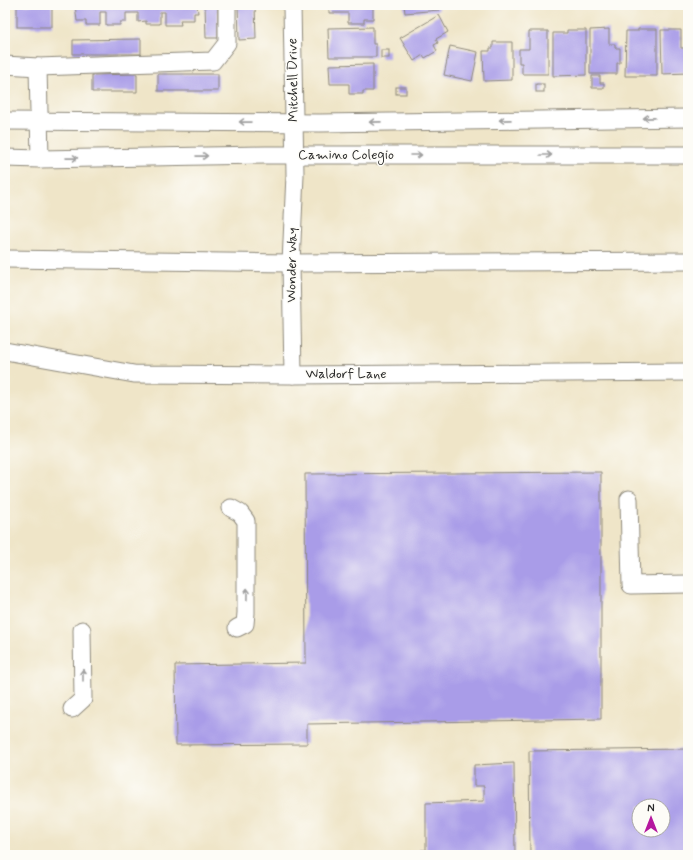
<svg xmlns="http://www.w3.org/2000/svg" width="693" height="860" font-family="Mynerve,sans-serif">
<style>
.building{fill:#a99ce8;fill-rule:evenodd}
.lines{fill:none;stroke-linecap:round;stroke-linejoin:round}
.minor-casing{stroke:#8d887a;stroke-width:19}
.minor{stroke:#fff;stroke-width:17}
.oneway{stroke:#a0a0a0}
.labels{text-anchor:middle;dominant-baseline:central;stroke-width:3;stroke-linejoin:round;paint-order:stroke}
.street-label{font-size:14px;fill:#2b2b2b;stroke:#fdfcf7}
</style>
<rect width="100%" height="100%" fill="#fdfcf7"/>
<filter id="ink" filterUnits="userSpaceOnUse"><feTurbulence type="fractalNoise" baseFrequency=".025" numOctaves="2"/><feDisplacementMap in="SourceGraphic" scale="8" xChannelSelector="R" yChannelSelector="G"/><feConvolveMatrix kernelMatrix="1 2 1 2 8 2 1 2 1" color-interpolation-filters="sRGB"/></filter>
<filter id="wash" filterUnits="userSpaceOnUse"><feTurbulence type="fractalNoise" baseFrequency=".012" numOctaves="4" result="noise"/><feDisplacementMap in="SourceGraphic" scale="16" xChannelSelector="R" yChannelSelector="G"/><feGaussianBlur stdDeviation="0.9" result="paint"/><feColorMatrix in="noise" values="0 0 0 0 0 0 0 0 0 0 0 0 0 0 0 0 0 1.4 0 .05"/><feComposite in="paint" operator="in"/></filter>
<g filter="url(#wash)">
<rect width="100%" height="100%" fill="#efe5c8"/>
<g id="blocks">
<!-- building -->
<g class="building">
<rect x="17" y="5" width="35" height="22"/>
<path d="M75 5H197L198 13H194V20H180L181 25H165V12H160V24H146V21L138 22V13H126V22H120V25H106V12H100V25H86V21H77Z"/>
<path d="M205 5H218V38H206Z"/>
<path d="M238 5H255L256 39 239 40Z"/>
<path d="M329 5H373V19H364V23H348V13H329Z"/>
<path d="M404 5H438L439 10 405 13Z"/>
<path d="M439 15 448 32 436 39 438 43 434 45 437 51 425 58 423 55 414 61 400 38Z"/>
<path d="M373 27V44H376V57H329L328 28Z"/>
<path d="M609 29V44H615V48H620V63H617V74H590V30Z"/>
<path d="M638 29H657V76H625L626 31H638Z"/>
<path d="M567 30H586V75L553 76V33H567Z"/>
<path d="M661 30H681V48H688V73L662 74Z"/>
<path d="M529 31H548V74H522V63H519V49H529Z"/>
<path d="M141 39V54H73V40Z"/>
<path d="M493 42H512V80L484 81 483 51H490V48H493Z"/>
<path d="M450 46 478 52 472 81 444 75Z"/>
<rect x="381" y="50" width="8" height="8"/>
<path d="M373 64V91H363V94H349V84H330L329 65Z"/>
<path d="M137 74V92H92V75Z"/>
<rect x="158" y="74" width="60" height="17"/>
<path d="M592 76H600V83H604V88H592Z"/>
<rect x="536" y="84" width="8" height="8"/>
<rect x="396" y="87" width="10" height="7"/>
<path d="M601 472V719L307 724V744L176 745 175 665 306 663 305 474Z"/>
<path d="M688 749V855H530L529 751ZM639 806H663V830H639Z"/>
<path d="M514 763 515 855H421V850H426V803L484 801V786H474V765Z"/>
</g>
</g>
</g>
<g filter="url(#ink)">
<use href="#blocks" fill-opacity="0" stroke="#8d887a" stroke-width="1"/>
<g class="lines">
<defs>
<g id="minor">
<path d="M292 5 295 175 291 263 293 375"/>
<path d="M5 65 38 67 213 61 227 43V5"/>
<path d="M38 67 40 159"/>
<path d="M5 121 320 123 688 118"/>
<path d="M5 158 40 159 266 155H688"/>
<path d="M5 259 291 263 688 261"/>
<path d="M5 351 134 374 293 375 688 372"/>
<path d="M629 499 631 585 688 584"/>
<path d="M231 508 240 513 246 521V613L245 624 237 628"/>
<path d="M72 709 83 699 82 630"/>
</g>
</defs>
<!-- minor casing -->
<use href="#minor" class="minor-casing"/>
<!-- minor -->
<use href="#minor" class="minor"/>
</g>
<!-- one-way arrows -->
<defs><path id="oneway-shaft" d="M-6 0H5M1.5-3L5.5 0L1.5 3" fill="none" stroke-width="1.6" stroke-linecap="round" stroke-linejoin="round"/></defs>
<g class="oneway">
<use href="#oneway-shaft" transform="translate(649 118) rotate(179)"/>
<use href="#oneway-shaft" transform="translate(505 120) rotate(179)"/>
<use href="#oneway-shaft" transform="translate(245 122) rotate(-179)"/>
<use href="#oneway-shaft" transform="translate(375 122) rotate(179)"/>
<use href="#oneway-shaft" transform="translate(416 155)"/>
<use href="#oneway-shaft" transform="translate(546 155)"/>
<use href="#oneway-shaft" transform="translate(202 156) rotate(-1)"/>
<use href="#oneway-shaft" transform="translate(72 158) rotate(-1)"/>
<use href="#oneway-shaft" transform="translate(247 594) rotate(-89)"/>
<use href="#oneway-shaft" transform="translate(83 675) rotate(-90)"/>
</g>
</g>
<g class="labels">
<!-- street labels -->
<g class="street-label">
<text transform="translate(293 80) rotate(-91)">Mitchell Drive</text>
<text x="346" y="155">Camino Colegio</text>
<text transform="translate(292 265) rotate(-89)">Wonder Way</text>
<text x="346" y="374">Waldorf Lane</text>
</g>
</g>
<!-- margin -->
<rect width="693" height="860" fill="none" stroke="#fdfcf7" stroke-width="20"/>
<!-- north arrow -->
<g transform="translate(651 818)"><circle r="19" fill="#fdfcf7" stroke="#a9a8a5"/>
<path d="M0-3L7 15L0 10L-7 15Z" fill="#b5179e"/>
<text y="-6" font-size="11" font-weight="bold" text-anchor="middle" fill="#2b2b2b">N</text>
</g>
</svg>
